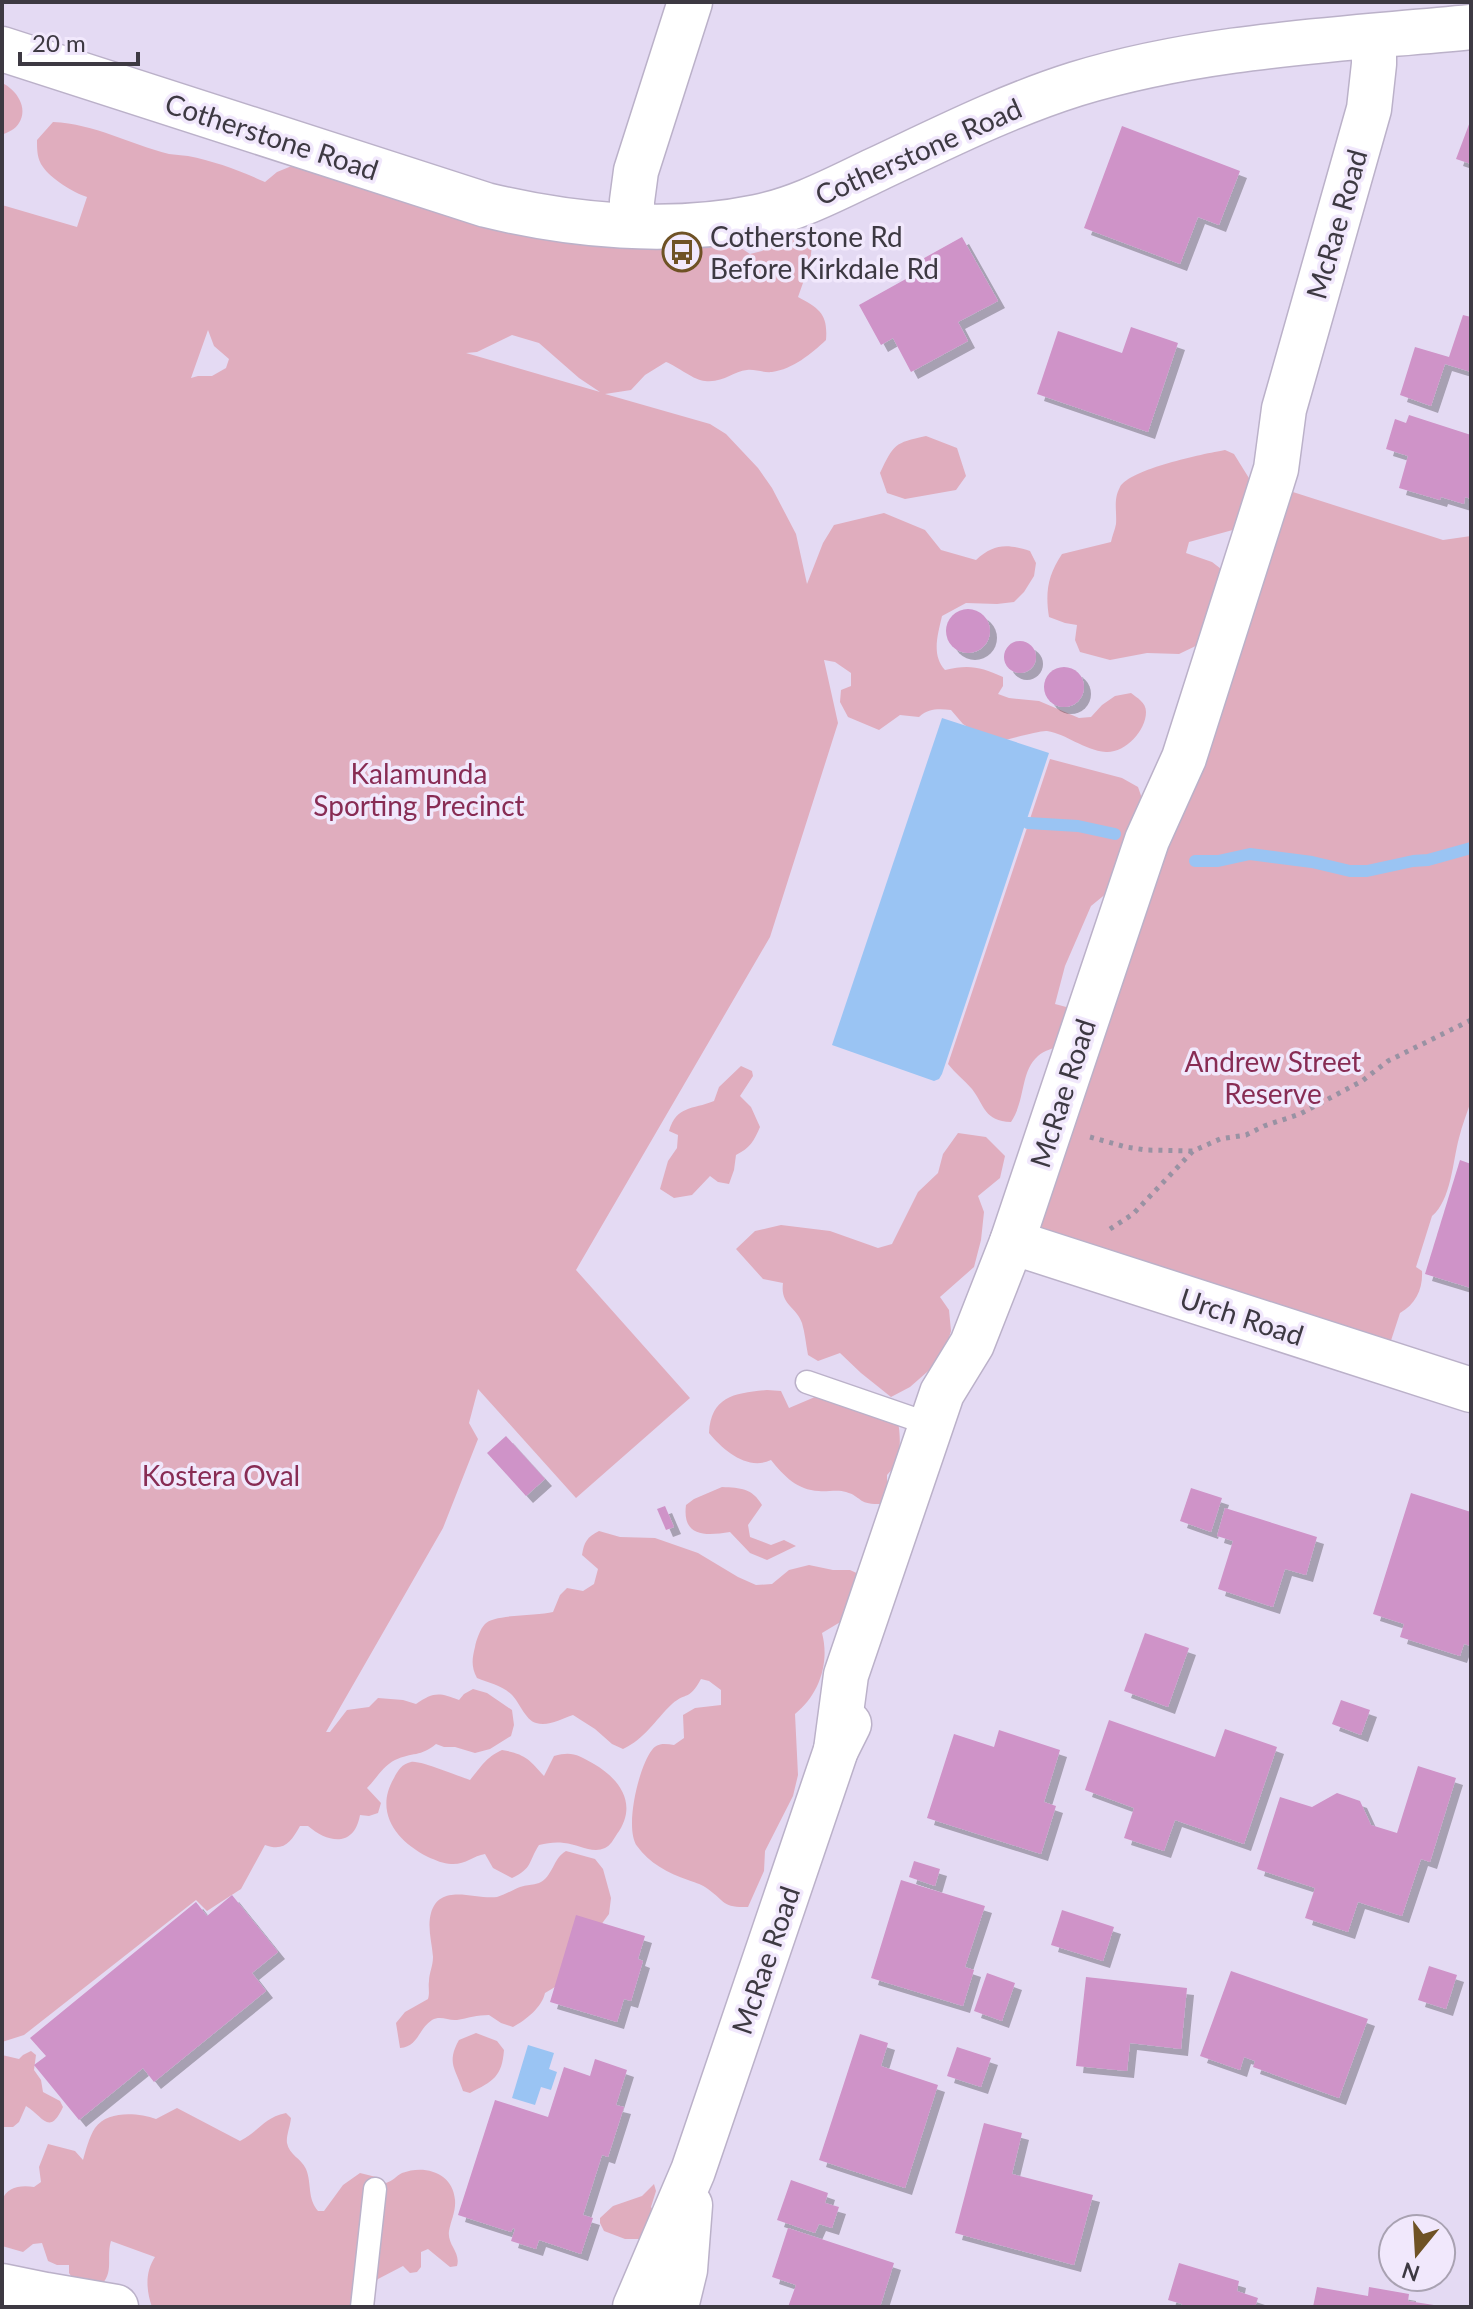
<svg xmlns="http://www.w3.org/2000/svg" width="1473" height="2309" font-family="Lato,sans-serif">
<style>
.green{fill:#e0adbe;fill-rule:evenodd}
.water{fill:#9ac4f3}
.lines{fill:none;stroke-linecap:round;stroke-linejoin:round}
.stream{stroke:#9ac4f3;stroke-width:12}
.building{fill:#cf93c8;filter:url(#shadow)}
.service-casing{stroke:#bbb1c9;stroke-width:25}
.minor-casing{stroke:#bbb1c9;stroke-width:47}
.tertiary-casing{stroke:#bbb1c9;stroke-width:47}
.path{stroke:#9992a3;stroke-width:5;stroke-dasharray:4 6;stroke-linecap:butt}
.service{stroke:#fff;stroke-width:22}
.minor{stroke:#fff;stroke-width:44}
.tertiary{stroke:#fff;stroke-width:44}
.labels{text-anchor:middle;dominant-baseline:central;stroke-width:7;stroke-linejoin:round;paint-order:stroke}
.street-label{font-size:28px;fill:#3d3942;stroke:#f1e8fc}
.poi-label{font-size:28px;fill:#3d3942;stroke:#f1e8fc;text-anchor:start}
.park-label{font-size:28px;fill:#882c54;stroke:#f1e8fc}
</style>
<defs>
<filter id="shadow"><feDropShadow dx="7" dy="7" stdDeviation="0" flood-color="#0004"/></filter>
</defs>
<rect width="100%" height="100%" fill="#e4daf3"/>
<!-- green -->
<g class="green">
<path d="M2 83C16 89 29 108 19 123 16 129 8 132 2 135Z"/>
<path d="M53 122C95 124 129 144 169 154 175 155 181 155 188 156 214 161 241 171 265 182L277 172 299 163 726 238 750 254 762 251 779 240 799 235 812 245 810 263 798 297C820 309 828 314 826 340 811 354 793 369 772 372 764 373 755 369 747 370 733 371 724 383 705 381 695 381 677 366 666 362L645 375 631 390 605 394 710 424 726 434 758 468 772 488 796 534 807 584 823 543 834 525 884 513 925 530 941 550 976 560C994 543 1008 544 1030 551L1036 563 1034 576 1024 592 1014 602 997 604 966 603 942 616C938 634 931 655 945 670 969 664 981 667 1003 677V686L998 694 1009 698 1039 701 1079 718 1091 717 1102 705 1115 696 1131 693C1137 698 1146 702 1146 712 1146 731 1125 753 1106 752 1083 750 1067 734 1047 731 1040 730 1003 741 992 743L963 724 951 710C939 709 929 708 919 717L900 715 879 730 848 717 840 702 841 690 851 686V673L835 662 824 660 838 723 770 937 576 1270 690 1398 576 1498 478 1389 469 1423 478 1439 443 1528 326 1732H330L347 1710 369 1707 378 1698 403 1700 416 1704C433 1692 439 1692 459 1700L464 1694 473 1689 487 1693 512 1710 514 1725 511 1736 490 1749 475 1753 455 1747H444L436 1744C421 1757 412 1752 395 1760 383 1766 376 1779 367 1788L381 1803 378 1813 369 1816 360 1815C354 1848 328 1843 308 1826H300C291 1842 284 1852 265 1845L241 1889 207 1911 196 1900 24 2035 2 2042V205L77 227 87 197C74 193 50 178 43 167 37 159 37 150 37 140ZM208 330 214 346 229 359 226 368 212 376H198L191 378ZM512 335 539 343 579 378 600 392 466 353 477 352Z"/>
<path d="M926 436 957 448 966 476 956 490 905 499 887 493 880 473C894 444 894 443 926 436Z"/>
<path d="M1225 450 1234 454 1252 483 1240 528 1189 542 1186 553 1212 562 1225 572 1204 642 1179 654 1147 653 1110 660 1080 652 1075 640 1077 625 1065 623 1049 617C1045 592 1048 575 1062 554L1111 542C1112 536 1115 530 1116 524 1117 510 1113 500 1120 487 1130 469 1203 454 1225 450Z"/>
<path d="M1271 485 1443 540 1471 536V1101C1467 1113 1462 1125 1459 1138 1453 1160 1451 1201 1432 1216L1416 1267 1422 1271C1423 1289 1416 1304 1400 1313L1384 1362 1012 1242Z"/>
<path d="M1050 759 1122 778 1138 787 1144 804 1113 888 1091 906 1065 966 1055 1004 1070 1008 1062 1045C1055 1048 1044 1050 1038 1056 1020 1072 1026 1099 1011 1122 984 1121 985 1106 972 1089 964 1080 955 1073 948 1064Z"/>
<path d="M741 1066 752 1071 753 1076 740 1096 751 1107 760 1127C754 1141 750 1148 736 1155L734 1170 729 1184 718 1182 710 1176 692 1195 674 1198 660 1189 668 1161 677 1148 678 1135 669 1131C677 1105 692 1110 714 1101L719 1087Z"/>
<path d="M958 1133 986 1137 1005 1156 1000 1178 978 1196 984 1212 981 1240 974 1267 940 1297 949 1310 951 1331 943 1358 910 1387 891 1397 861 1373 840 1353 818 1361 808 1355C806 1345 805 1333 802 1323 796 1306 780 1305 783 1283L763 1279 736 1249 755 1231 781 1225 830 1231 878 1248 892 1244 918 1192 938 1173 943 1154Z"/>
<path d="M767 1390 781 1391 789 1408 822 1394 898 1421C901 1440 902 1461 887 1475V1491L882 1504C857 1505 863 1497 846 1492 838 1489 827 1492 819 1491 797 1490 784 1476 771 1460 748 1471 724 1451 709 1433 711 1396 735 1393 767 1390Z"/>
<path d="M722 1487C741 1488 752 1488 762 1505L748 1525 750 1537 771 1545 784 1540 796 1546 767 1560 750 1553 730 1532C705 1536 682 1537 686 1505L694 1499Z"/>
<path d="M599 1531 620 1537 655 1538 698 1553 738 1577 756 1585 772 1584 789 1570 809 1565 833 1570H850L863 1576 852 1615 822 1633C830 1663 819 1695 795 1714L798 1775 793 1796 765 1851 764 1871 748 1907C721 1908 725 1900 705 1887 701 1884 693 1882 688 1880 668 1873 649 1863 637 1846 624 1828 639 1766 652 1750 658 1742 666 1744 674 1745L684 1738 683 1715 695 1708 721 1705V1690L709 1681 701 1679C688 1702 687 1691 672 1704 655 1720 645 1739 623 1749L612 1744 595 1729 573 1715C561 1719 548 1727 536 1723 525 1720 519 1701 511 1694 501 1685 489 1683 477 1678 471 1667 472 1659 475 1647 476 1641 480 1629 485 1624 493 1614 538 1616 553 1612L560 1595 567 1588 583 1591 594 1584 598 1569 582 1555C584 1542 587 1537 599 1531Z"/>
<path d="M502 1750C525 1754 529 1759 544 1776L554 1756C572 1751 578 1755 594 1764 621 1780 638 1805 617 1834 613 1840 611 1845 605 1848 592 1854 578 1844 564 1843 555 1842 548 1843 539 1845 528 1862 533 1868 512 1878L493 1868 485 1854C473 1856 465 1865 451 1864 444 1864 435 1860 428 1857 396 1841 374 1812 394 1778 398 1770 402 1764 411 1762 420 1760 457 1776 470 1780 482 1766 485 1758 502 1750Z"/>
<path d="M566 1851 595 1859 603 1869 611 1898 609 1914 555 1987 545 1993C542 2007 526 2020 513 2027L501 2023 489 2015C477 2015 468 2018 457 2020 448 2021 441 2015 432 2020 419 2028 418 2047 400 2048L396 2023 405 2012 428 1999C430 1992 428 1988 429 1981 429 1973 433 1966 433 1957 432 1942 427 1927 431 1913 440 1882 475 1900 497 1897 505 1895 512 1890 520 1887 526 1885 533 1885 539 1883 553 1877 553 1858 566 1851Z"/>
<path d="M476 2033 497 2041 504 2050C502 2077 493 2081 470 2093L463 2091C456 2069 446 2063 459 2040Z"/>
<path d="M31 2051 36 2055 34 2070 41 2080 43 2092 60 2101 63 2107C49 2137 43 2116 26 2106L19 2122 13 2127H2V2055L19 2059 23 2055Z"/>
<path d="M177 2108 240 2141C261 2130 263 2118 286 2113L291 2118C290 2127 286 2136 287 2143 289 2155 301 2158 306 2169 312 2184 307 2198 318 2211H324L343 2185 360 2173 376 2177 386 2183C393 2181 396 2176 402 2173 425 2164 453 2173 455 2200 456 2211 451 2220 449 2231 447 2245 461 2252 457 2266L450 2267 428 2249 421 2252V2267L417 2272 410 2273 403 2266 378 2279 350 2307H152C146 2290 145 2272 155 2257L111 2241C106 2257 114 2271 102 2284L73 2279 69 2273V2265H57L48 2261 42 2243 33 2244 23 2252 2 2246V2201C6 2187 20 2185 34 2187L41 2182 39 2167 48 2144 75 2151 83 2160C86 2150 89 2137 95 2128 108 2110 138 2113 156 2119Z"/>
<path d="M654 2184 656 2191 651 2207 656 2215 645 2239H625L604 2231 600 2223V2218L613 2206 642 2196Z"/>
</g>
<!-- water -->
<g class="water">
<path d="M942 718 1049 753 942 1074 939 1079 934 1081 832 1045Z"/>
<path d="M528 2045 554 2053 549 2069 557 2072 551 2090 541 2087 535 2105 512 2098Z"/>
</g>
<g class="lines">
<!-- stream -->
<g class="stream">
<path d="M1028 823 1078 826 1115 834"/>
<path d="M1195 861H1218L1250 854 1312 862 1350 871H1367L1413 861 1428 860 1471 848"/>
</g>
</g>
<!-- building -->
<g class="building">
<path d="M1471 119V164L1456 159Z"/>
<path d="M1122 126 1240 171 1219 225 1198 217 1180 264 1084 228Z"/>
<path d="M962 237 998 301 958 322 968 341 911 372 893 338 881 345 859 305 913 275 908 267Z"/>
<path d="M1463 315 1471 317V372L1445 364 1431 406 1400 395 1415 347 1449 357Z"/>
<path d="M1131 327 1178 343 1148 432 1037 394 1058 331 1122 353Z"/>
<path d="M1409 415 1471 435V499L1465 497 1464 504 1441 497 1440 500 1399 488 1408 456 1386 449 1395 419 1406 423Z"/>
<circle cx="968" cy="631" r="22"/>
<circle cx="1020" cy="657" r="16"/>
<circle cx="1064" cy="687" r="20"/>
<path d="M1460 1160 1471 1164V1288L1425 1274Z"/>
<path d="M506 1436 545 1479 526 1496 487 1453Z"/>
<path d="M1191 1488 1222 1498 1211 1532 1180 1521Z"/>
<path d="M1411 1493 1471 1512V1646L1464 1644 1460 1656 1400 1637 1404 1624 1373 1614Z"/>
<path d="M665 1506 674 1527 666 1530 657 1509Z"/>
<path d="M1225 1508 1317 1537 1306 1575 1285 1569 1273 1607 1218 1589 1233 1541 1217 1536Z"/>
<path d="M1145 1633 1189 1648 1168 1707 1124 1691Z"/>
<path d="M1341 1700 1370 1710 1361 1735 1332 1724Z"/>
<path d="M1109 1720 1215 1757 1225 1729 1277 1747 1244 1844 1175 1820 1164 1851 1124 1838 1134 1808 1085 1790Z"/>
<path d="M999 1730 1060 1750 1044 1802 1056 1806 1041 1854 927 1818 954 1734 994 1747Z"/>
<path d="M1418 1766 1456 1778 1430 1862 1421 1859 1402 1916 1358 1902 1348 1932 1305 1918 1315 1888 1257 1869 1280 1797 1312 1807 1337 1793 1360 1801 1371 1825 1397 1833Z"/>
<path d="M914 1861 940 1869 935 1886 909 1877Z"/>
<path d="M901 1880 985 1906 965 1967 974 1970 963 2006 871 1978Z"/>
<path d="M232 1895 278 1952 252 1973 266 1991 154 2082 143 2068 79 2120 34 2065 46 2056 30 2038 196 1902 207 1916Z"/>
<path d="M1062 1910 1114 1927 1103 1961 1051 1945Z"/>
<path d="M576 1915 645 1936 638 1959 643 1961 631 2001 624 1999 617 2022 550 2002Z"/>
<path d="M1429 1966 1457 1975 1446 2009 1418 2000Z"/>
<path d="M1231 1971 1368 2019 1339 2098 1253 2067 1255 2061 1244 2057 1240 2070 1200 2056Z"/>
<path d="M987 1973 1015 1983 1002 2021 974 2011Z"/>
<path d="M1086 1977 1187 1988 1181 2049 1130 2043 1127 2071 1076 2066Z"/>
<path d="M860 2034 888 2043 881 2066 938 2085 905 2188 819 2160Z"/>
<path d="M957 2047 991 2058 981 2087 947 2076Z"/>
<path d="M595 2059 627 2070 616 2105 624 2107 608 2157 602 2155 583 2215 593 2218 581 2254 539 2240 536 2249 511 2241 515 2229 513 2228 511 2232 458 2215 495 2100 548 2117 564 2067 590 2076Z"/>
<path d="M984 2123 1022 2133 1012 2174 1093 2195 1074 2265 955 2233Z"/>
<path d="M791 2180 828 2193 825 2203 839 2207 832 2228 819 2224 815 2233 777 2220Z"/>
<path d="M788 2228 894 2263 880 2307H788L796 2285 772 2277Z"/>
<path d="M1179 2263 1239 2281 1237 2291 1258 2298 1255 2307H1181L1182 2304 1168 2300Z"/>
<path d="M1317 2287 1368 2296 1369 2287 1409 2294 1408 2301 1434 2305V2307H1313Z"/>
</g>
<g class="lines">
<defs>
<g id="service">
<path d="M807 1382 932 1425"/>
<path d="M362 2307 375 2189"/>
</g>
<g id="minor">
<path d="M632 225V201L636 171 690 2"/>
<path d="M1012 1242 1471 1390"/>
<path d="M836 1750 846 1675 942 1393 972 1344 1012 1242 1147 840 1184 758 1271 485 1276 469 1284 409 1369 109 1374 64V37"/>
<path d="M635 2307 693 2171 836 1750 849 1724"/>
<path d="M676 2307 685 2270 690 2205"/>
</g>
<g id="tertiary">
<path d="M2 49 486 205C572 226 670 235 757 217 798 209 837 188 875 170 941 139 1006 106 1076 84 1203 45 1339 40 1471 27"/>
<path d="M2 2286 46 2295 116 2307"/>
</g>
</defs>
<!-- service casing -->
<use href="#service" class="service-casing"/>
<!-- minor casing -->
<use href="#minor" class="minor-casing"/>
<!-- tertiary casing -->
<use href="#tertiary" class="tertiary-casing"/>
<!-- path -->
<g class="path">
<path d="M1090 1137 1126 1147 1146 1150 1193 1151"/>
<path d="M1110 1229 1133 1214 1193 1151 1220 1139 1246 1135 1264 1126 1300 1114 1362 1081 1388 1061 1471 1020"/>
</g>
<!-- service -->
<use href="#service" class="service"/>
<!-- minor -->
<use href="#minor" class="minor"/>
<!-- tertiary -->
<use href="#tertiary" class="tertiary"/>
</g>
<!-- icons -->
<defs>
<symbol id="bus-ring" viewBox="-11 -11 22 22"><circle r="9.5" fill="#f1e8fc" stroke="#6f5225" stroke-width="1.5"/><path d="M-5-6H5V4H4V6H2V4H-2V6H-4V4H-5ZM-3.5-4V0h7V-4ZM-3.5 1.2v1.5H-2V1.2ZM2 1.2v1.5H3.5V1.2Z" fill="#6f5225"/></symbol>
</defs>
<g fill-rule="evenodd">
<use href="#bus-ring" x="660" y="230" width="44" height="44"/>
</g>
<g class="labels">
<!-- street labels -->
<g class="street-label">
<text transform="translate(272 136) rotate(18)">Cotherstone Road</text>
<text transform="translate(918 151) rotate(-24)">Cotherstone Road</text>
<text transform="translate(1336 224) rotate(-74)">McRae Road</text>
<text transform="translate(1062 1093) rotate(-72)">McRae Road</text>
<text transform="translate(1242 1316) rotate(18)">Urch Road</text>
<text transform="translate(765 1960) rotate(-71)">McRae Road</text>
</g>
<!-- poi labels -->
<g class="poi-label">
<text x="710" y="236">Cotherstone Rd<tspan x="710" dy="32">Before Kirkdale Rd</tspan></text>
</g>
<!-- park labels -->
<g class="park-label">
<text x="419" y="773">Kalamunda<tspan x="419" dy="32">Sporting Precinct</tspan></text>
<text x="1273" y="1061">Andrew Street<tspan x="1273" dy="32">Reserve</tspan></text>
<text x="221" y="1475">Kostera Oval</text>
</g>
</g>
<!-- border -->
<rect width="1473" height="2309" fill="none" stroke="#3d3942" stroke-width="8"/>
<!-- north arrow -->
<g transform="translate(1417 2253) rotate(198)"><circle r="38" fill="#f1e8fc" stroke="#a9a2b2" stroke-width="2"/>
<path d="M0-6L14 30L0 20L-14 30Z" fill="#6f5225"/>
<text y="-12" font-size="22" font-weight="bold" text-anchor="middle" fill="#3d3942">N</text>
</g>
<!-- scale -->
<path d="M20 52v12h118v-12" fill="none" stroke="#3d3942" stroke-width="4"/>
<text x="32" y="52" font-size="24" fill="#3d3942" stroke="#f1e8fc" stroke-width="6" paint-order="stroke">20 m</text>
</svg>
